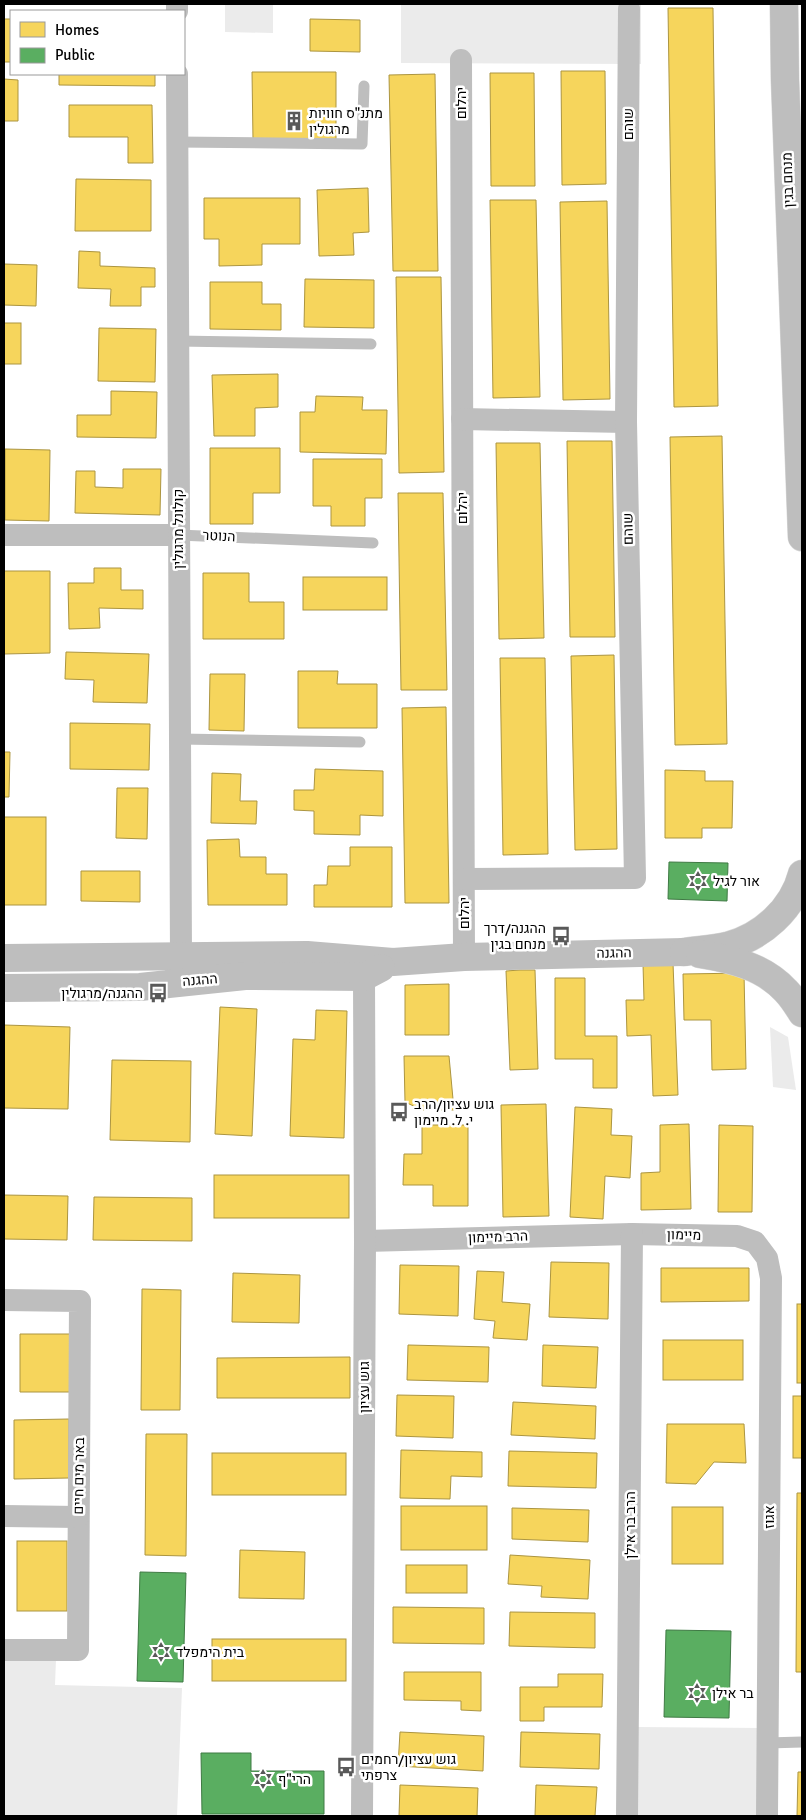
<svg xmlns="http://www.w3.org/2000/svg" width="806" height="1820" font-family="Signika,Heebo,sans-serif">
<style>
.green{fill:#ebebeb}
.homes{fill:#f6d55c;stroke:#ac9540}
.public{fill:#5aae61;stroke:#3f7a44}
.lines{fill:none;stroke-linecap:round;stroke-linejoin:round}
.primary-casing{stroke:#dbdbdb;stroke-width:29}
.service{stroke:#bebebe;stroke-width:11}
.minor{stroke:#bebebe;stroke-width:22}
.tertiary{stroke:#bebebe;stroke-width:28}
.primary{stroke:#bebebe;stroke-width:28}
.labels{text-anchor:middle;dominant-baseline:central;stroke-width:5;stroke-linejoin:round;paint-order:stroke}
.street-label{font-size:14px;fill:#000;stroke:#fff}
.poi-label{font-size:14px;fill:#000;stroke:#fff;text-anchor:start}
</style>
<rect width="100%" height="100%" fill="#fff"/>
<!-- green -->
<g class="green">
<path d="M225 4H273V33L225 32Z"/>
<path d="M401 4H641V64L401 63Z"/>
<path d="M770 1027 788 1037 796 1090 773 1087Z"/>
<path d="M56 1659 55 1685 182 1688 177 1816H4V1660Z"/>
<path d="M638 1727 762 1728V1816H637Z"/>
</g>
<!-- homes -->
<g class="homes">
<path d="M668 8H713L718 406 674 407Z"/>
<rect x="4" y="19" width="7" height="43"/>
<path d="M310 19 360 20V52L310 51Z"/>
<path d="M561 71H605L606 184 562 185Z"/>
<path d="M252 72H336V140H253Z"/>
<path d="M490 73H534L535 186H491Z"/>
<path d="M59 74H155V86L59 85Z"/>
<path d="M435 74 438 271H393L389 75Z"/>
<path d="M4 79 18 80V121H4Z"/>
<path d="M69 105H152L153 163H128V137H69Z"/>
<path d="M76 179 151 180V231H75Z"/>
<path d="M368 188 369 232 353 233 354 255 319 256 317 190Z"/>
<path d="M204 198H300V244H262V265L219 266V239H204Z"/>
<path d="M490 200H536L540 397 493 398Z"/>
<path d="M607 201 610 399 563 400 560 202Z"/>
<path d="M79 251 100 252V266L155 268V287H141V306H110L111 289 78 288Z"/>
<path d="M4 264 37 265 36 306 4 305Z"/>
<path d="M396 277H441L444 472 399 473Z"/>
<path d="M305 279 374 280V328L304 327Z"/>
<path d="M210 282H262V304H281V330L210 329Z"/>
<rect x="4" y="323" width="17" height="41"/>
<path d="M99 328 156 329 155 382 98 381Z"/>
<path d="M278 374V407L255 408V436H214L212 375Z"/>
<path d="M111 391 157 392 156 438 77 437V415H111Z"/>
<path d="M316 396 363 397 362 410H387L386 454 300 452V412H315Z"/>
<path d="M722 436 727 744 675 745 670 437Z"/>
<path d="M567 441H612L615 637H570Z"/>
<path d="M496 443H540L544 638 499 639Z"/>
<path d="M210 448H280V493H253V524H210Z"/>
<path d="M5 449 50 450 49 521 5 520Z"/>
<path d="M313 459H382V498H365V526H331V506H313Z"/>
<path d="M123 469H161L160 515 75 513 76 471H95V487L123 488Z"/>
<path d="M398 493H443L447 690H401Z"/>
<path d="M94 568H121V590H143V609L99 608 100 628 69 629 68 583H94Z"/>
<path d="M4 571H50V653L4 654Z"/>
<path d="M203 573H249V602H284V639H203Z"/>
<rect x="303" y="577" width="84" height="33"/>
<path d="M66 652 149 654 147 703 93 702 94 680 65 679Z"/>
<path d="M614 655 617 849 575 850 571 656Z"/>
<path d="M500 658H545L548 854 503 855Z"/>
<path d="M298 671H338L337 684H377V728H298Z"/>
<path d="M210 674H245L244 731 209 730Z"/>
<path d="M446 707 449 903H405L402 708Z"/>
<path d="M70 723 150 724 149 770 70 769Z"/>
<path d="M4 752H10L9 797H4Z"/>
<path d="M315 769 383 771V816L360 815V835L314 834V811L294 810V790H314Z"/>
<path d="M665 770 705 771V781H733L732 828H702V838H665Z"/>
<path d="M212 773 241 774 240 801H257L256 824 211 823Z"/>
<path d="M117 788H148L147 839 116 838Z"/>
<rect x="4" y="817" width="42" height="88"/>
<path d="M239 839 240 857H266V874H287V905H208L207 840Z"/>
<path d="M350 847H392V907H314V885H327L328 866H350Z"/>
<path d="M81 871H140V902L81 901Z"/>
<path d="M673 963 678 1095 653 1096 651 1035 627 1036 626 1000H644L643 964Z"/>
<path d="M520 970H535L538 1069 510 1070 506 971Z"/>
<path d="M744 973 746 1069 712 1070 711 1020H684L683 974Z"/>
<path d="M555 978H585V1036H617V1088H593V1059H555Z"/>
<path d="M449 984V1035H405V985Z"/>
<path d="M220 1007 257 1009 252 1136 215 1134Z"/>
<path d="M316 1010 347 1011 344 1138 290 1136 293 1039 315 1040Z"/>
<path d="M4 1025 70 1027 68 1109 4 1108Z"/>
<path d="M404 1056H449L454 1110H422L405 1102Z"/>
<path d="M112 1060 191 1061 190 1142 110 1140Z"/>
<path d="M546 1104 549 1216 503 1217 501 1105Z"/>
<path d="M575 1107 612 1109 611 1135 632 1136 630 1178 605 1176 603 1219 570 1217Z"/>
<path d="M689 1124 691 1209 641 1210V1173L660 1172V1125Z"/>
<path d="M422 1125H468V1206H433V1185H403L404 1154H422Z"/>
<path d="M719 1125 753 1126 752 1212H718Z"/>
<rect x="214" y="1175" width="135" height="43"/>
<path d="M4 1195 68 1196 67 1240 4 1239Z"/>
<path d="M94 1197 192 1198V1241L93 1240Z"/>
<path d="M551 1262 609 1263 608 1319 549 1317Z"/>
<path d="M400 1265 459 1266 458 1316 399 1314Z"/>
<path d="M661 1268H749V1301L661 1302Z"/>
<path d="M477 1271 504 1272 502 1302 530 1304 527 1340 493 1338 495 1321 474 1319Z"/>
<path d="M233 1273 300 1275 299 1323 232 1322Z"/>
<path d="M142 1289 181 1290 180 1410H141Z"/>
<rect x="797" y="1304" width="5" height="79"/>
<path d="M20 1334H74L75 1392H20Z"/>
<rect x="663" y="1340" width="80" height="40"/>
<path d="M408 1345 489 1347 488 1382 407 1380Z"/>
<path d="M543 1345 598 1347 596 1388 542 1386Z"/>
<path d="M350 1357V1398H217V1358Z"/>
<path d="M397 1395 454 1396 453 1438 396 1436Z"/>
<rect x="793" y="1396" width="9" height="62"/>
<path d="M513 1402 596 1406 595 1439 511 1435Z"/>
<path d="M69 1419V1478L14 1479V1420Z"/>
<path d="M667 1424H744L746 1463 714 1462 696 1484 666 1483Z"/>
<path d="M146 1434H187L186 1556 145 1555Z"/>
<path d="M401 1450 482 1452V1477L451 1476 450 1499 400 1498Z"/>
<path d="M509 1451 597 1453 596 1488 508 1486Z"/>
<rect x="212" y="1453" width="134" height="42"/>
<path d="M797 1493H802V1672H796Z"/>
<rect x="401" y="1506" width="86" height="44"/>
<rect x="672" y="1507" width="51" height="57"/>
<path d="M512 1508 589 1510 588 1542 512 1539Z"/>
<rect x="17" y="1541" width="50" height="70"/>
<path d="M240 1550 305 1552 304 1599 239 1598Z"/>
<path d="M510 1555 590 1560 588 1599 541 1597 542 1586 508 1584Z"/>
<rect x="406" y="1565" width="61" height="28"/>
<path d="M393 1607 484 1608V1644L393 1643Z"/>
<path d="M510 1612 595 1613V1648L509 1646Z"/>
<rect x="212" y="1639" width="134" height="42"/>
<path d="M404 1672H481V1711L461 1710V1701L404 1700Z"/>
<path d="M558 1674H603L602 1707H544V1721H520V1687H558Z"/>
<path d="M400 1732 484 1736 483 1771 398 1766Z"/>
<path d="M521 1732 600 1734 599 1769 520 1767Z"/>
<path d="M798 1772H802V1816H797Z"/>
<path d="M400 1785 478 1788 477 1816H399Z"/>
<path d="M536 1785 597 1787 595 1816H535Z"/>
</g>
<!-- public -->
<g class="public">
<path d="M669 862 728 863 727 901 668 899Z"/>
<path d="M140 1572 186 1573 183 1682 137 1681Z"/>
<path d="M666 1630 731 1631 729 1718 664 1717Z"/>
<path d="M201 1753H251V1771H324V1814H202Z"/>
</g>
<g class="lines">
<defs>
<g id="primary">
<path d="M784 4 785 80 802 537"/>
<path d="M684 952C698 950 713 949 727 946 762 937 793 909 802 874"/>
<path d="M700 954C731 959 763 966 786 991 792 997 797 1005 802 1013"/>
</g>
</defs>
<!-- primary casing -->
<use href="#primary" class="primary-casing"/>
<!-- service -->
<g class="service">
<path d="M176 142 362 144 364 86"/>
<path d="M177 341 371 344"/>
<path d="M178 535 373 543"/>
<path d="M179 739 360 742"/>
<path d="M767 1743 802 1742"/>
</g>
<!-- minor -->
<g class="minor">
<path d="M177 11V4"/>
<path d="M461 60 464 957"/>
<path d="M462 419 626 422"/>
<path d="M4 535H178"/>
<path d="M464 879 635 878 626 422 629 9"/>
<path d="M176 972 181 956 177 74"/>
<path d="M365 1241 632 1234 737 1236 755 1242 767 1258 771 1278 767 1816"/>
<path d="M4 1300 80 1301 78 1650H4"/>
<path d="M4 1516 78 1517"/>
<path d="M362 1816 365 1241 364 977 362 959"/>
<path d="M627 1816 632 1234"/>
</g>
<!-- tertiary -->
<g class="tertiary">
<path d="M4 958 307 955 393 962 464 957 684 952"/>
<path d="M4 988 140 987 245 976 364 977 381 968"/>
</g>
<!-- primary -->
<use href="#primary" class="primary"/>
</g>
<!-- icons -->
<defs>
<symbol id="building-bare" viewBox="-9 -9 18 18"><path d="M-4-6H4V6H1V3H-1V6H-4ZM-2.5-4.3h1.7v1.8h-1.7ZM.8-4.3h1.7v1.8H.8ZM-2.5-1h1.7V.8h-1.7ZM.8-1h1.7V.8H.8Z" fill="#595959" stroke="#fff" stroke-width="2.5" paint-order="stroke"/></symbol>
<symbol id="synagogue-bare" viewBox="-9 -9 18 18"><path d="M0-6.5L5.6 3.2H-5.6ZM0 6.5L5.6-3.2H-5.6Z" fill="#595959" stroke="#fff" stroke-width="2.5" paint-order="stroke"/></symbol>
<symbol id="bus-bare" viewBox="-9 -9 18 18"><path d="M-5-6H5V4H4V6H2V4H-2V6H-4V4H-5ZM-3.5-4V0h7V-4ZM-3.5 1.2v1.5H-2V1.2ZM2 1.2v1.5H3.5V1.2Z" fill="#595959" stroke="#fff" stroke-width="2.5" paint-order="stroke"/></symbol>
</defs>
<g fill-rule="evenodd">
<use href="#building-bare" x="280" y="107" width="28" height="28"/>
<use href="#synagogue-bare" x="684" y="867" width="28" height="28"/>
<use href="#bus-bare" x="547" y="922" width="28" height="28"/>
<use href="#bus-bare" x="144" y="979" width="28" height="28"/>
<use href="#bus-bare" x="385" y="1098" width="28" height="28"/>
<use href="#synagogue-bare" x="147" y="1638" width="28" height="28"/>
<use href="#synagogue-bare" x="683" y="1679" width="28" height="28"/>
<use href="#bus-bare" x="332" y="1753" width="28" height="28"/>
<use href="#synagogue-bare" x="249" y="1765" width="28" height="28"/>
</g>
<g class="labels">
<!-- street labels -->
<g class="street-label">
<text transform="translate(461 103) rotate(-90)">יהלום</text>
<text transform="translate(628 124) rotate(-90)">שוהם</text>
<text transform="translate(788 180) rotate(-92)">מנחם בגין</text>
<text transform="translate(462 508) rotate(-90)">יהלום</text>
<text transform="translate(178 529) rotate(-90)">קולונל מרגולין</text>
<text transform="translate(628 529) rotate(-91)">שוהם</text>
<text transform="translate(219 536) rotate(3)">הנוטר</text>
<text transform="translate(464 913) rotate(-90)">יהלום</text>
<text transform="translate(614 953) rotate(-1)">ההגנה</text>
<text transform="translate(200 980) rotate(-5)">ההגנה</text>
<text transform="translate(684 1235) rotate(1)">מיימון</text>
<text transform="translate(498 1237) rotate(-2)">הרב מיימון</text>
<text transform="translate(364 1387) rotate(-90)">גוש עציון</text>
<text transform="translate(79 1476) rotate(-89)">באר מים חיים</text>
<text transform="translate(769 1517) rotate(-90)">אגוז</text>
<text transform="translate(630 1525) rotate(-90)">הרב בר אילן</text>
</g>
<!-- poi labels -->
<g class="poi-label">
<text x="309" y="113">מתנ"ס חוויות<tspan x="309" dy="16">מרגולין</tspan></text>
<text x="713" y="881">אור לגיל</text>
<text x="546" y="928" text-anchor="end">ההגנה/דרך<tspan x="546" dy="16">מנחם בגין</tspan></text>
<text x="143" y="993" text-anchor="end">ההגנה/מרגולין</text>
<text x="414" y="1104">גוש עציון/הרב<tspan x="414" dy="16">י. ל. מיימון</tspan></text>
<text x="176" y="1652">בית הימפלד</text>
<text x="712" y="1693">בר אילן</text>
<text x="361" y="1759">גוש עציון/רחמים<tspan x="361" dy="16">צרפתי</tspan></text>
<text x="278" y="1779">הרי"ף</text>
</g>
</g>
<!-- border -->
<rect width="806" height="1820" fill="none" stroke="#000000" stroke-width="10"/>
<!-- legend -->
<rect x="10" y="10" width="175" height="65" fill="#ffffff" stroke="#999999"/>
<rect x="20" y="22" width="25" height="15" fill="#f6d55c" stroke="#999999"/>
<text x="55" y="35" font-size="15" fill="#000000">Homes</text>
<rect x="20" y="48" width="25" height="15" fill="#5aae61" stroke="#999999"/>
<text x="55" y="60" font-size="15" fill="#000000">Public</text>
</svg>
